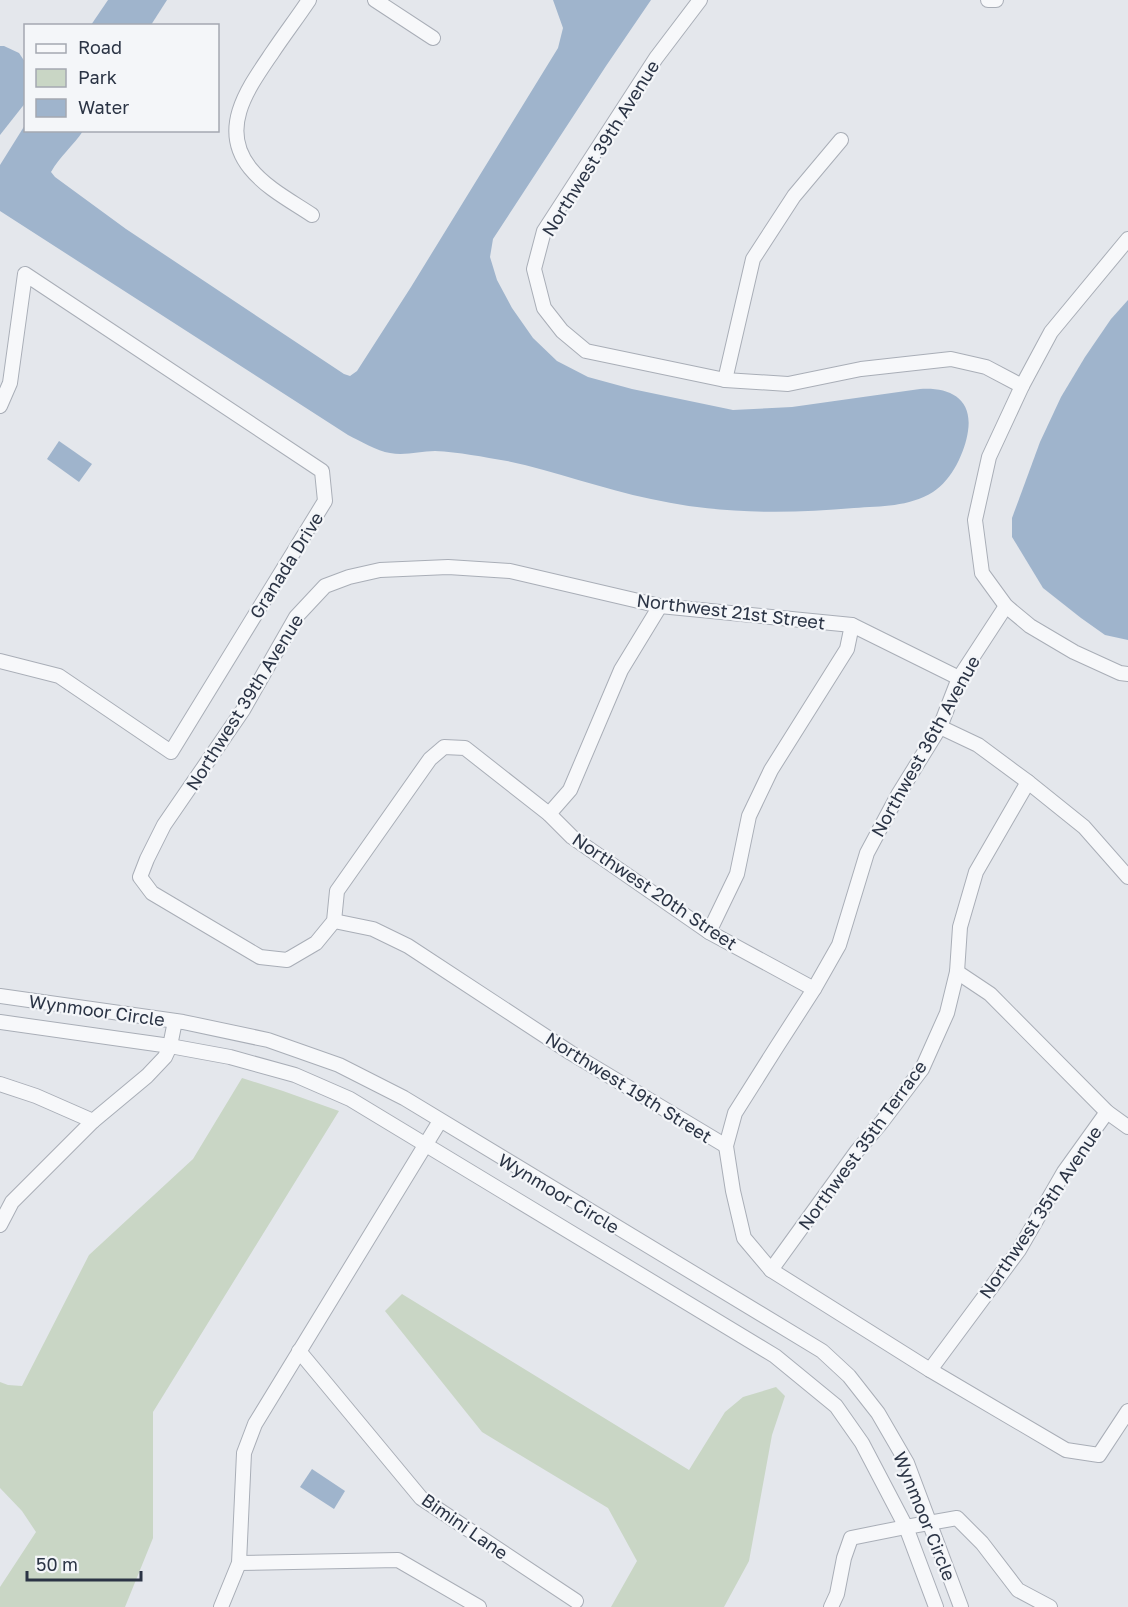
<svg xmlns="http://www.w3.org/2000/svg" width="1128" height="1607" font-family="'Golos Text',sans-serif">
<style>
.green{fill:#c9d6c5}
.water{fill:#9fb4cc}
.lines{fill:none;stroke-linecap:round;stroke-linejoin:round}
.minor-casing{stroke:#a9aeb7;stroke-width:16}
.minor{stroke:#f7f8fa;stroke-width:14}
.labels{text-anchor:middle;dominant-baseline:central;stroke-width:4.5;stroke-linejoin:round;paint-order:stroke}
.street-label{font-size:18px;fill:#2b3445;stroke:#f4f6f9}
</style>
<rect width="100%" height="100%" fill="#e4e7ec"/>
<!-- green -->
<g class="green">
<path d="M242 1078 283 1091 339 1111 153 1412V1538L125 1607H0V1587L36 1532 22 1511 0 1488V1382L8 1385 22 1386 89 1255 193 1159Z"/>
<path d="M402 1294 689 1470 725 1412 743 1397 776 1387 785 1396 772 1435 749 1561 724 1607H611L637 1561 608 1508 482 1432 385 1311Z"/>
</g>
<!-- water -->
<g class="water">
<path d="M108 0H167L151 25H91Z"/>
<path d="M553 0H651L606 66 493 239 490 257 497 280 512 308 533 338 557 361 588 377 632 389 733 410 792 407 920 389C949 387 973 398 968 431 965 452 952 480 933 492 908 507 882 506 854 508 786 514 718 514 651 499 602 489 555 471 507 461 483 457 459 452 435 451 420 451 405 456 390 453 377 451 360 441 348 435L0 211V165L25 125 26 130 83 131C73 146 60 156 51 172L55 177 126 229 344 374 350 376 357 371 411 287 558 48 563 28Z"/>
<path d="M0 46H4L19 53 25 62 26 102 0 135Z"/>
<path d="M1128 300V640L1105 635 1081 618 1043 588 1012 537V518L1040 442 1061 397 1085 357 1111 319Z"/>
<path d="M59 441 92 464 79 482 47 459Z"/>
<path d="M312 1469 345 1491 334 1509 300 1487Z"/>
</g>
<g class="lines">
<defs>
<g id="minor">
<path d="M309 0C297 18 284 35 272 53 249 87 218 128 250 168 266 188 291 201 312 215"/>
<path d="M375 0 433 38"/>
<path d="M700 0 656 58 544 231 534 269 544 308 562 331 586 351 725 380 788 384 861 369 951 359 986 367 1022 386"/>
<path d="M988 0H996"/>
<path d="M1128 239 1051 332 1022 386 989 457 975 520 982 573 1006 606 1030 626 1074 652 1120 673 1128 674"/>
<path d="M725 380 753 259 794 196 841 140"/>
<path d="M0 406 10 383 25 274 322 471 325 501 171 752 59 676 0 661"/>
<path d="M1006 606 959 678 940 727 898 795 867 853 839 945 814 989 776 1048 735 1113 726 1146 733 1191 744 1238 771 1270 930 1370 1066 1450 1099 1455 1128 1411"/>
<path d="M940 727 978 745 1028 782 1084 827 1128 877"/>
<path d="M549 814 570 790 621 670 660 606"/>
<path d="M334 921 373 929 408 946 571 1053 726 1146"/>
<path d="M709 932 737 874 749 816 771 770 847 649 852 625"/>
<path d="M957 972 990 994 1107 1112 1128 1127"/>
<path d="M814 989 709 932 572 837 549 814 465 748 444 747 430 759 337 891 334 921 316 943 287 960 260 957 152 893 140 877 147 859 164 825 243 710 296 617 325 586 349 577 380 570 448 567 510 571 660 606 852 625 959 678"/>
<path d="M0 996 183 1022 268 1040 339 1065 404 1098 822 1351 849 1376 878 1413 907 1463 961 1607"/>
<path d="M0 1022 170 1046 230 1057 295 1075 350 1099 775 1356 836 1406 862 1443 906 1527 936 1607"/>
<path d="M0 1084 36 1096 93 1121 147 1076 165 1057 170 1046 175 1021"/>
<path d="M0 1225 12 1202 93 1121"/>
<path d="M771 1270 857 1151 881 1123 922 1069 947 1013 957 972 960 927 976 872 1028 782"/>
<path d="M299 1351 421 1498 576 1601"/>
<path d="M930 1370 1019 1250 1064 1172 1107 1112"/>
<path d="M239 1563 398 1560 479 1607"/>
<path d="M221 1607 239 1563 244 1453 255 1424 440 1121"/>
<path d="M831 1607 837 1594 844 1558 851 1538 906 1527 957 1518 982 1543 1018 1590 1050 1607"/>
</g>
</defs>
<!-- minor casing -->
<use href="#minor" class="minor-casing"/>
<!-- minor -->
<use href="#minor" class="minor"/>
</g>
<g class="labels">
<!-- street labels -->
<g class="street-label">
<text transform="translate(600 148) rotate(-58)">Northwest 39th Avenue</text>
<text transform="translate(286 565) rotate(-58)">Granada Drive</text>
<text transform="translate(731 611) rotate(7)">Northwest 21st Street</text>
<text transform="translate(244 702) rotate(-58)">Northwest 39th Avenue</text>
<text transform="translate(925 746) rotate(-61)">Northwest 36th Avenue</text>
<text transform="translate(655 891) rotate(34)">Northwest 20th Street</text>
<text transform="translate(97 1010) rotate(8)">Wynmoor Circle</text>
<text transform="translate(629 1087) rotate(32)">Northwest 19th Street</text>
<text transform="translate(862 1145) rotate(-54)">Northwest 35th Terrace</text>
<text transform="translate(559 1193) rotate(31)">Wynmoor Circle</text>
<text transform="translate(1040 1212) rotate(-56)">Northwest 35th Avenue</text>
<text transform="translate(925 1516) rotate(68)">Wynmoor Circle</text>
<text transform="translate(465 1526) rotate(35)">Bimini Lane</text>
</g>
</g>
<!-- legend -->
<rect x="24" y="24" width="195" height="108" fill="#f4f6f9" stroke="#a4a8b1" stroke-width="1.5"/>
<rect x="36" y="44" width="30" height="9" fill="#f7f8fa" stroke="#a4a8b1" stroke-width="1.5"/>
<text x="78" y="54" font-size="18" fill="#2b3445">Road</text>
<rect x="36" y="69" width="30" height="18" fill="#c9d6c5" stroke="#a4a8b1" stroke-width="1.5"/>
<text x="78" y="84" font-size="18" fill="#2b3445">Park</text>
<rect x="36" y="99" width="30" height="18" fill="#9fb4cc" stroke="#a4a8b1" stroke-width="1.5"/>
<text x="78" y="114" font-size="18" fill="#2b3445">Water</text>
<!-- scale -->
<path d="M27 1571v9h114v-9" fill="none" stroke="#2b3445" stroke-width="3"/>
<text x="36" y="1571" font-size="18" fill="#2b3445" stroke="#f4f6f9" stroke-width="4.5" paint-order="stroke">50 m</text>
</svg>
